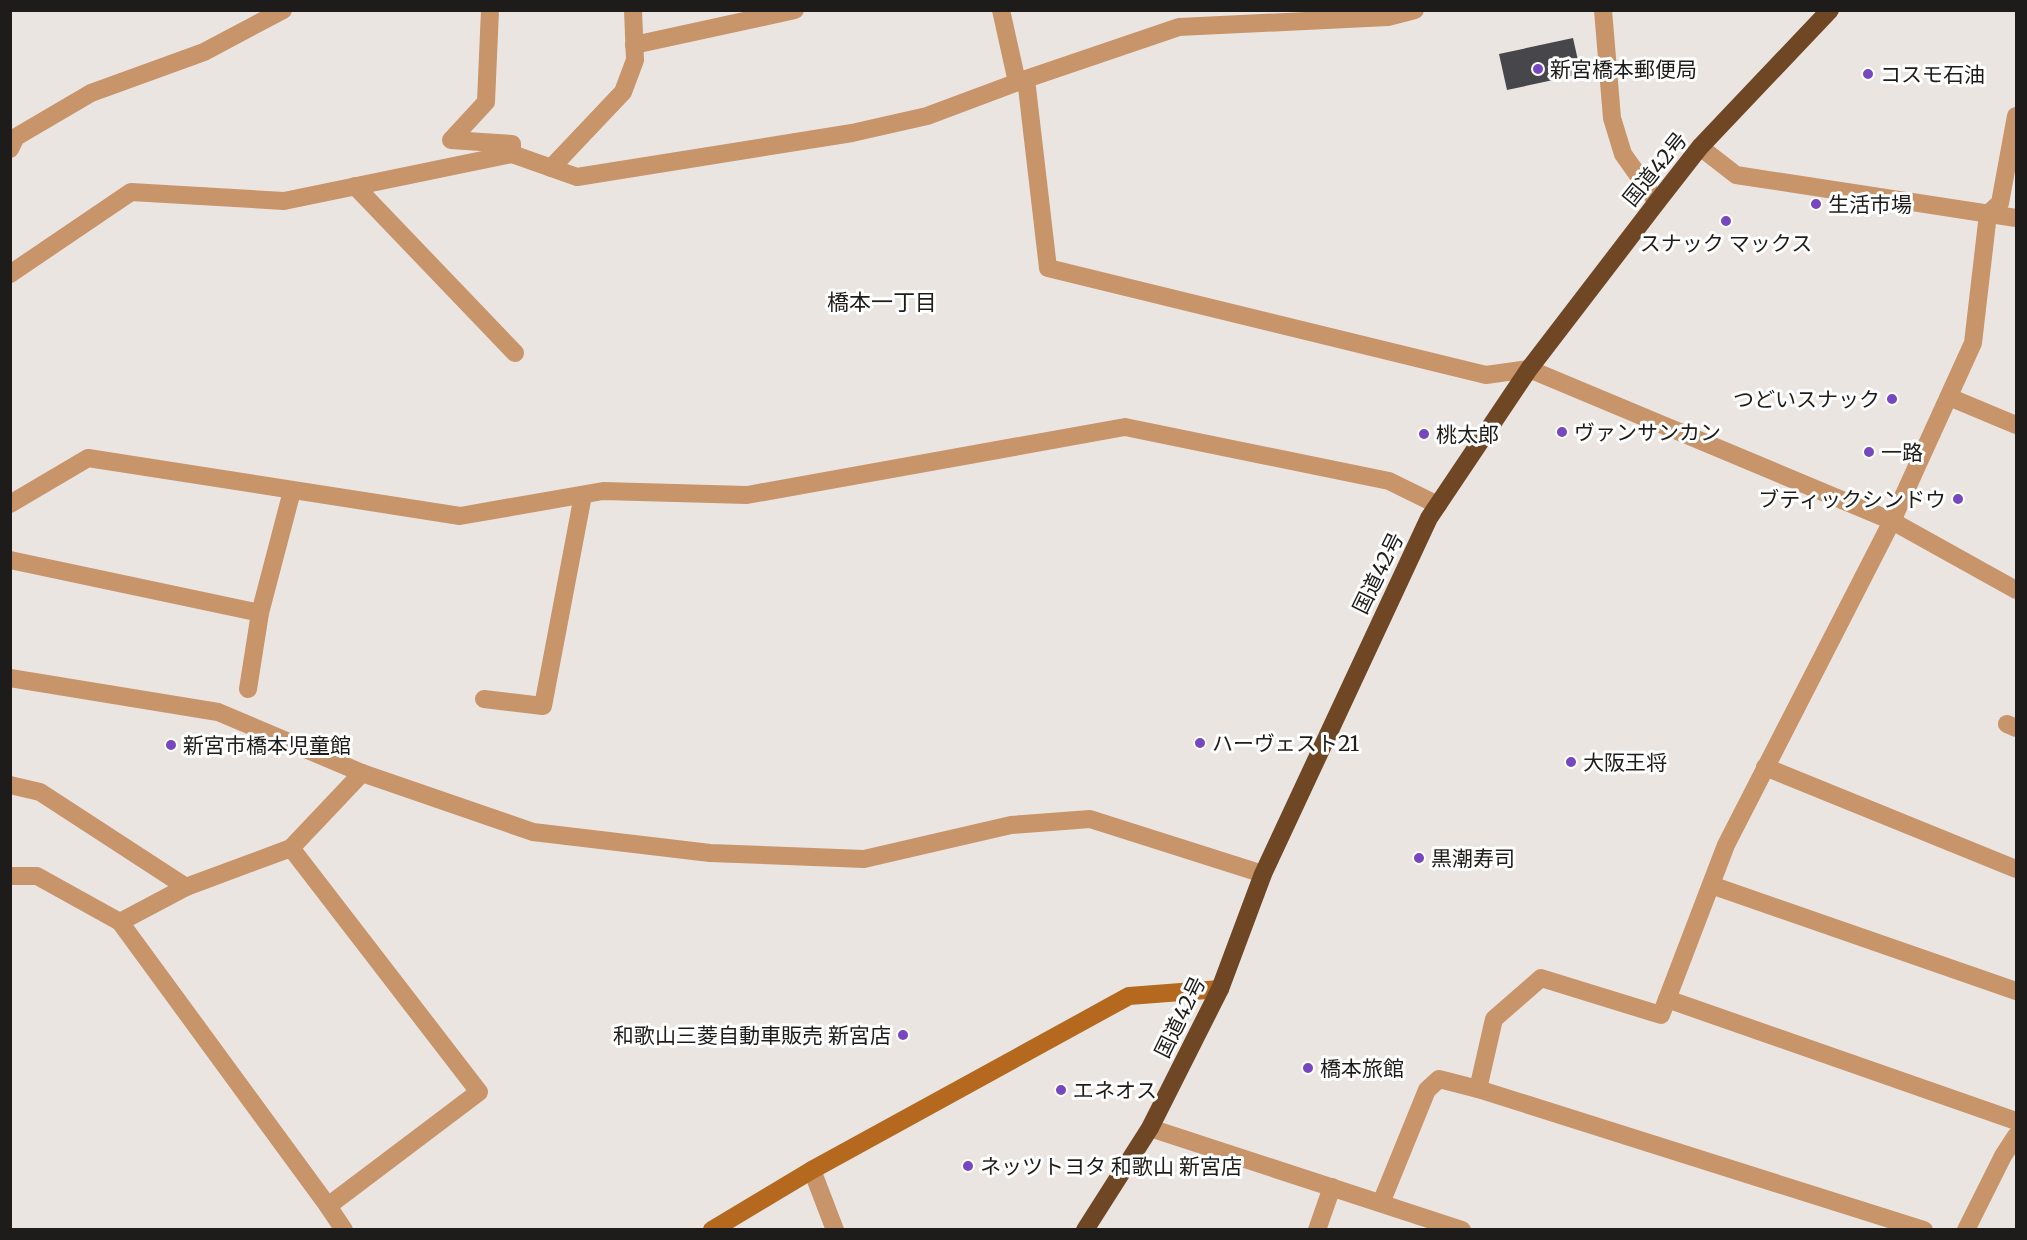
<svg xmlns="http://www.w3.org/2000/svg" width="2027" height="1240" font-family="Merriweather,'Noto Sans JP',serif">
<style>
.building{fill:#47464b}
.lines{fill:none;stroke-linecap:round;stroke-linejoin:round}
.lane{stroke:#c8946a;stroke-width:18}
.street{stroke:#c8946a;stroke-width:18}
.secondary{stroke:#b4691e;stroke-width:18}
.highway{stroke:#704724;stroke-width:18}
.poi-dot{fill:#7747bf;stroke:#fff;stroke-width:2}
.labels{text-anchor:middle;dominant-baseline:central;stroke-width:6;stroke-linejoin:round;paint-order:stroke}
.poi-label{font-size:21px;fill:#1d1c1a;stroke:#fff;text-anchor:start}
.street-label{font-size:21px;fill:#1d1c1a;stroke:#fff}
.neighbourhood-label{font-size:22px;fill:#1d1c1a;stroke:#fff}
</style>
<rect width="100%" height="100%" fill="#ebe5e2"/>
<!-- building -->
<path class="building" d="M1573 38 1581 74 1507 90 1499 54Z"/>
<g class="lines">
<!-- lane -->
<g class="lane">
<path d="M1765 767 2016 869"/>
<path d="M1711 885 2016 991"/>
<path d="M1667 999 2016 1121"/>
<path d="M1381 1203 1427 1090 1439 1079 1478 1089 1494 1019 1541 978 1661 1015 1726 845 1892 521"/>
<path d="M328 1206 344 1230"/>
</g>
<!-- street -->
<g class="street">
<path d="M490 10 486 102 451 140 512 144V154"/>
<path d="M1001 10 1017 82"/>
<path d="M1603 10 1612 118 1623 154 1657 202"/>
<path d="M634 45 795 10"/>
<path d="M1026 79 1048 268 1486 375 1529 369 1892 521 2016 590"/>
<path d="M1700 147 1736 175 2016 218"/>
<path d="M10 149 16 137 91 93 204 52 283 10"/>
<path d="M551 168 623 92 635 60 633 10"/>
<path d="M355 186 515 353"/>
<path d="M10 274 131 192 284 201 512 154 577 177 852 133 927 116 1026 79 1179 27 1388 17 1415 10"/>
<path d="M1949 397 2016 425"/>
<path d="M10 504 88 458 460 516 603 491 747 495 1125 427 1389 481 1438 505"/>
<path d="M1892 521 1973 343 1988 214 2000 203 2016 116"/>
<path d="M10 560 260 613"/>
<path d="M10 678 218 712 362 773 533 832 710 853 864 859 1011 825 1090 819 1263 874"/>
<path d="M248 689 260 613 292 491"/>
<path d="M484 699 543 706 583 495"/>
<path d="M2007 724 2016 728"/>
<path d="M10 785 40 792 186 887"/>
<path d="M10 876H37L120 922 186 887 291 848 362 773"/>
<path d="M120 922 328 1206 479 1092 291 848"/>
<path d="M1478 1089 1924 1230"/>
<path d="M1150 1128 1462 1230"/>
<path d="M812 1170 835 1230"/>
<path d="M1317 1230 1332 1187"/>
<path d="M1966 1230 2003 1156 2016 1136"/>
</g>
<!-- secondary -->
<path class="secondary" d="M712 1230 812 1170 1129 996 1220 989"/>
<!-- highway -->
<path class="highway" d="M1085 1230 1150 1128 1220 989 1263 874 1429 518 1529 369 1657 202 1700 147 1830 10"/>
</g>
<!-- markers -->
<g class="poi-dot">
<circle cx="1538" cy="69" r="6"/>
<circle cx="1868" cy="74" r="6"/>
<circle cx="1816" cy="204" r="6"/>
<circle cx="1726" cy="221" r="6"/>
<circle cx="1892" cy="399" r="6"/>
<circle cx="1562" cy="432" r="6"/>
<circle cx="1424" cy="434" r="6"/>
<circle cx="1869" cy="452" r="6"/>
<circle cx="1958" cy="499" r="6"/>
<circle cx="1200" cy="743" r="6"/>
<circle cx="171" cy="745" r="6"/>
<circle cx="1571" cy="762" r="6"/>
<circle cx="1419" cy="858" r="6"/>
<circle cx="903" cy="1035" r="6"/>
<circle cx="1308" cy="1068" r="6"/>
<circle cx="1061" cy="1090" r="6"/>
<circle cx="968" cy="1166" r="6"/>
</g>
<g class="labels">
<!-- poi labels -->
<g class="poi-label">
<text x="1550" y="69">新宮橋本郵便局</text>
<text x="1880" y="74">コスモ石油</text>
<text x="1828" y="204">生活市場</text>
<text x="1726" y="243" text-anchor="middle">スナック マックス</text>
<text x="1880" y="399" text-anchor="end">つどいスナック</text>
<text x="1574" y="432">ヴァンサンカン</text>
<text x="1436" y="434">桃太郎</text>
<text x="1881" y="452">一路</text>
<text x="1946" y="499" text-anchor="end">ブティックシンドウ</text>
<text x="1212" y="743">ハーヴェスト21</text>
<text x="183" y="745">新宮市橋本児童館</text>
<text x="1583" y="762">大阪王将</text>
<text x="1431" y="858">黒潮寿司</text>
<text x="891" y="1035" text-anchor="end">和歌山三菱自動車販売 新宮店</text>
<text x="1320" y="1068">橋本旅館</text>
<text x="1073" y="1090">エネオス</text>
<text x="980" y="1166">ネッツトヨタ 和歌山 新宮店</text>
</g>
<!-- street labels -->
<g class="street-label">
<text transform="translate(1655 169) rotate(-51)">国道42号</text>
<text transform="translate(1378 573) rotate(-64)">国道42号</text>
<text transform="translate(1180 1017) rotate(-64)">国道42号</text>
</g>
<!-- neighbourhood labels -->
<g class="neighbourhood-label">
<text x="882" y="302">橋本一丁目</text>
</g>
</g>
<!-- border -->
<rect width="2027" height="1240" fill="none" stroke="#1d1c1a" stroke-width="24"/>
</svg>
